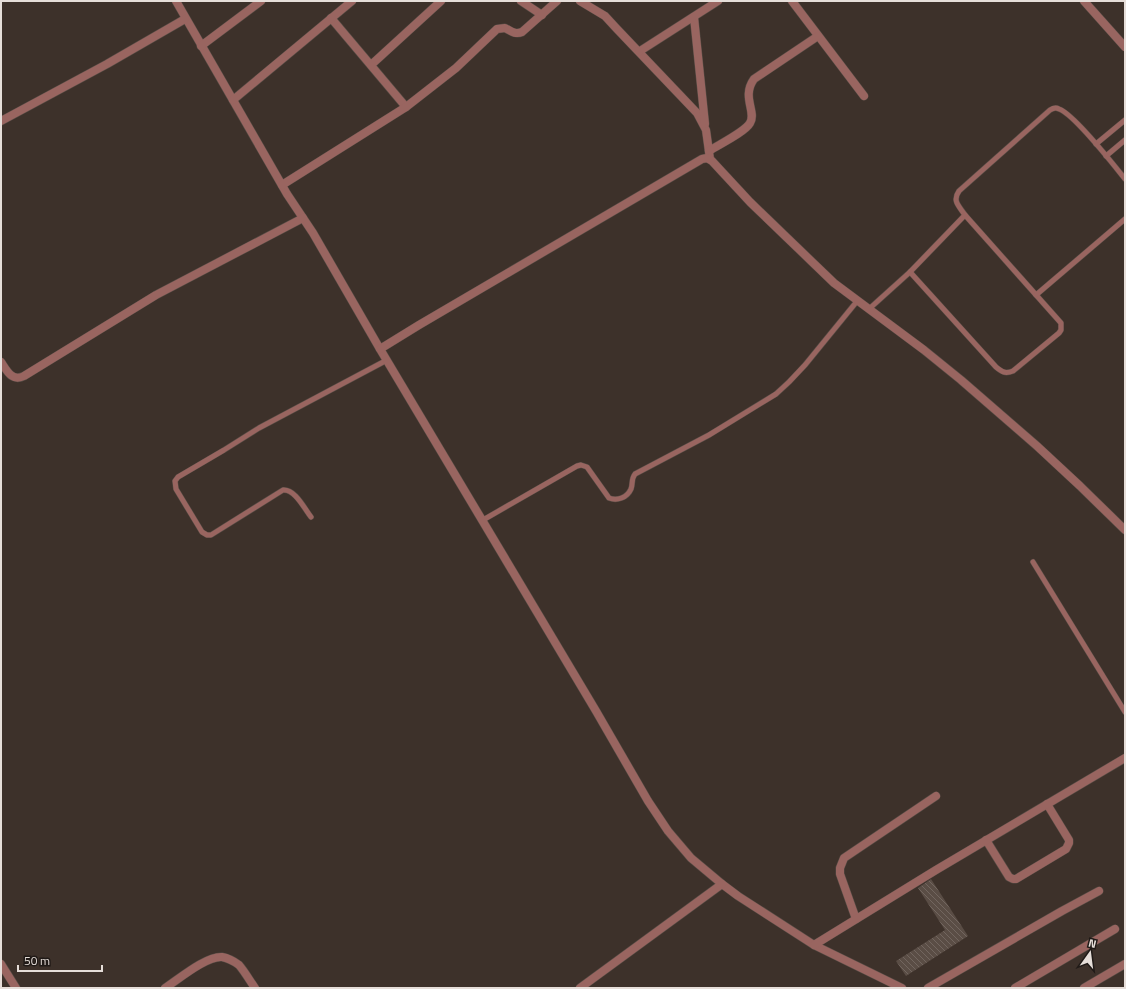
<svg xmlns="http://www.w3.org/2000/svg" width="1126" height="989" font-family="'Titillium Web',sans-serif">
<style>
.building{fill:url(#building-back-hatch)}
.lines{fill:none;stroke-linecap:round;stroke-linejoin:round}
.service-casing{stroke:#584d46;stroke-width:6}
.minor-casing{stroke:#584d46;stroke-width:9}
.service{stroke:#996560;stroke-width:5}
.minor{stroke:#996560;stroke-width:8}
</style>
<defs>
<pattern id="building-back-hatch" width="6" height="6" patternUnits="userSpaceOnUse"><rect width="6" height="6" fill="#5a4d45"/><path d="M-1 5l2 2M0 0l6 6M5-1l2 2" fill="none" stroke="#72665f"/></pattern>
</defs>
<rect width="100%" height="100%" fill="#3d312a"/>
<!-- building -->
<path class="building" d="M931 879 968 936 906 976 896 961 945 930 918 888Z"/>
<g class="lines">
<defs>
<g id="service">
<path d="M1096 144 1125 120"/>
<path d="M1106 156 1125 140"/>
<path d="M910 272 996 367C1002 372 1005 374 1013 371L1059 333 1061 330V323L965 215C959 206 952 201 959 191L1050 110C1053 108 1056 107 1059 109 1074 114 1113 164 1125 179"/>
<path d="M1036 295 1125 219"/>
<path d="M869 309 910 272 965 215"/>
<path d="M311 517C304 508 295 489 283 490L211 535H207L202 532 176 489 175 481 178 477 224 450 259 428 387 360"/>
<path d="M483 520 577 466 581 465 587 467 609 498C617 501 627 498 631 489 633 484 631 479 635 474L709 435 776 394 789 382 805 365 858 300"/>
<path d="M1033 562 1125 712"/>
</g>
<g id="minor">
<path d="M176 1 287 194 313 233 380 349 596 711 648 801 668 831 691 858 722 884 738 896 814 945 902 988"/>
<path d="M521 1 542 15"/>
<path d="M580 1 605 16 617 29 697 113 706 130 710 159"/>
<path d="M792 1 864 96"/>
<path d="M1084 1 1125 47"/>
<path d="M694 17 705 124"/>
<path d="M331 18 406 107"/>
<path d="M201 46 261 1"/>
<path d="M640 51 718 1"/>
<path d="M371 65 441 1"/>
<path d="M233 100 352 1"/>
<path d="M1 121 107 64 185 19"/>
<path d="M709 151C718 145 745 132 750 123 757 112 741 97 754 79L818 36"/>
<path d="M282 185 406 107 456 68 497 29 505 28C511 31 515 35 522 32L557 1"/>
<path d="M380 349 419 325 702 159 707 158 712 161 750 202 834 283 924 350 961 380 1037 446 1080 486 1125 530"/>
<path d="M1 362C7 371 12 382 24 376L156 295 303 218"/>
<path d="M986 840 1009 877 1013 879H1016L1066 849 1069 843V840L1047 804"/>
<path d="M856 919 840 874V868L844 858 936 796"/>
<path d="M814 945 936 870 1125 758"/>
<path d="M1 964 16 988"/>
<path d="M165 988C179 979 206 956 222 957 228 958 235 962 239 965 245 972 250 981 255 988"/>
<path d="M580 988 722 884"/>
<path d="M928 988 1062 911 1099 891"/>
<path d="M1015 988 1115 929"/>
<path d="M1084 988 1125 964"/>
</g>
</defs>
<!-- service casing -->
<use href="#service" class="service-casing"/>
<!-- minor casing -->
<use href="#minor" class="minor-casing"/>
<!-- service -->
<use href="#service" class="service"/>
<!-- minor -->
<use href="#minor" class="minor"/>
</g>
<!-- border -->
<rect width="1126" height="989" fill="none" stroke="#e6ded9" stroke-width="4"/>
<!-- north arrow -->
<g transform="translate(1090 953) rotate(14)" stroke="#201a17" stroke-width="3" paint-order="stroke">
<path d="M0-3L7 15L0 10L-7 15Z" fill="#e6ded9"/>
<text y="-6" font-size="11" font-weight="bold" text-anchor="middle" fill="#e6ded9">N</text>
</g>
<!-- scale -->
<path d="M18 965v6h84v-6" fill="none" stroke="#e6ded9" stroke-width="2"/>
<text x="24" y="965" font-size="12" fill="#e6ded9" stroke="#201a17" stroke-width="3" paint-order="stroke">50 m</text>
</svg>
